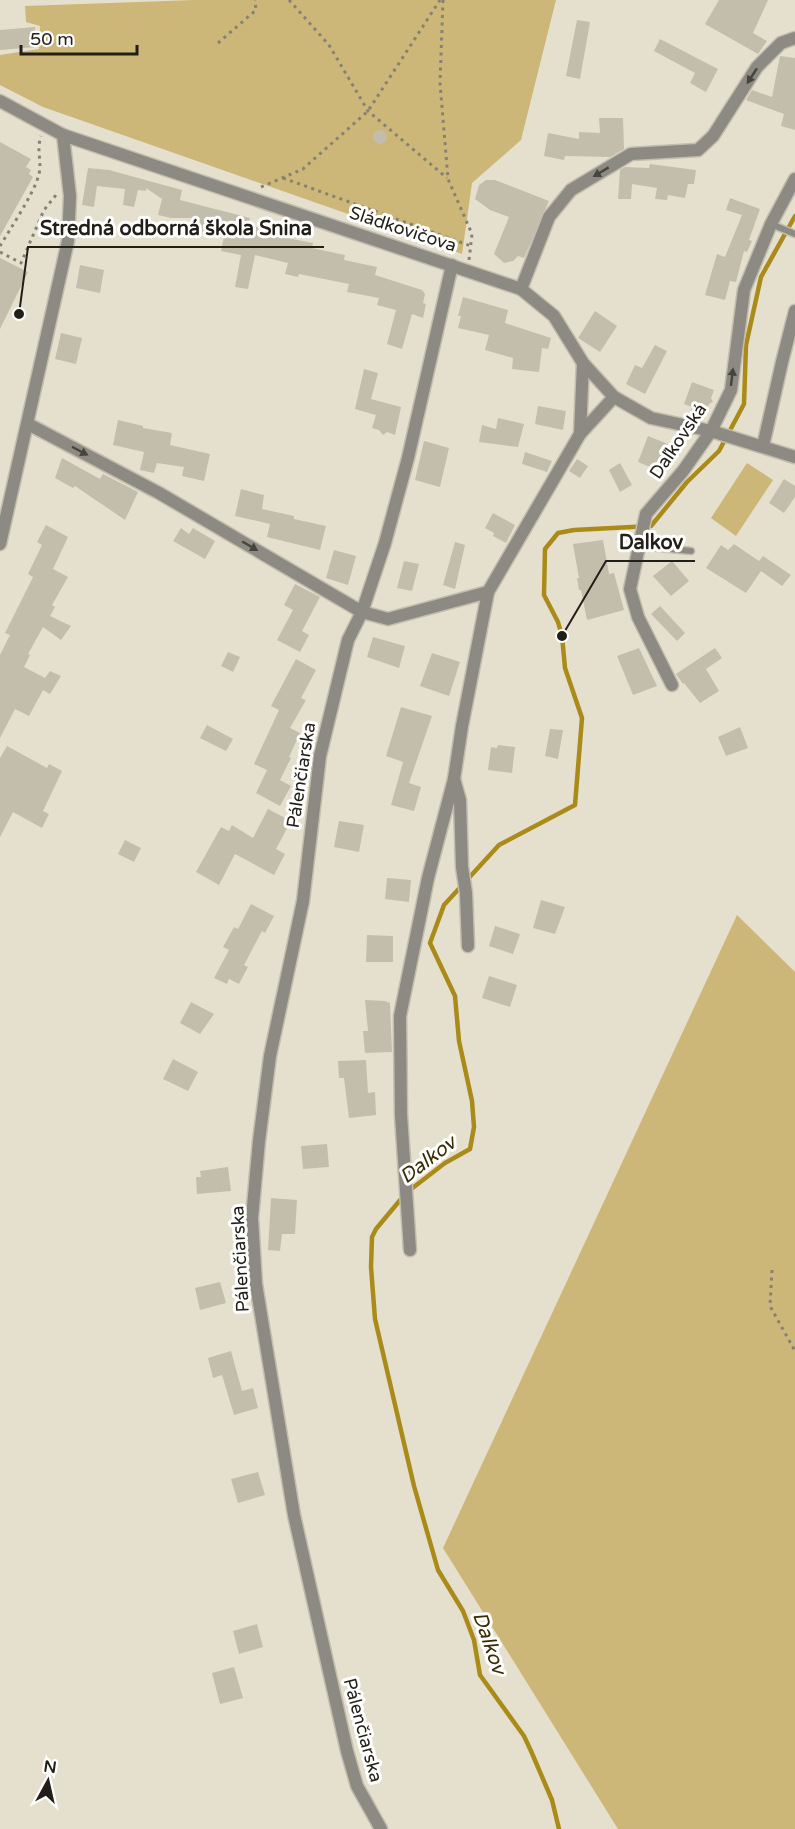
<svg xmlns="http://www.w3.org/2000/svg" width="795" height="1829" font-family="'Varela Round',sans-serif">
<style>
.green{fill:#ccb778}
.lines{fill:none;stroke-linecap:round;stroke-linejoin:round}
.stream{stroke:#aa8b19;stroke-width:4.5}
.building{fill:#c3beac}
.lane-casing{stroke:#c2bdad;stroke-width:9}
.street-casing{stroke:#c2bdad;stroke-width:15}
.path{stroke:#858175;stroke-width:3;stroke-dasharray:3 4.5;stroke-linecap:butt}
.lane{stroke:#8d8a83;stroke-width:6}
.street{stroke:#8d8a83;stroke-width:12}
.oneway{fill:#47443e}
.labels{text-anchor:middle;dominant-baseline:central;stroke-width:6;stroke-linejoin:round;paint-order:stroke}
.street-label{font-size:18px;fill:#221f19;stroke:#fff}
.water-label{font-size:20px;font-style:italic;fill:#382c00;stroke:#fff}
.leader{fill:none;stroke:#221f19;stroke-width:2}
.callout-dot{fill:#221f19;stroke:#fff;stroke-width:2}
.callout-label{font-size:20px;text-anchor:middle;font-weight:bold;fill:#221f19;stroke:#fff;stroke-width:6;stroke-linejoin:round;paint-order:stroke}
</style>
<rect width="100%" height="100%" fill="#e5e0ce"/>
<!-- green -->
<g class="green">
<path d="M194 0H556L521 140 472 183 462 254 43 107 0 85V55L39 49 40 26 26 22 25 6Z"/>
<path d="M747 463 773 480 736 536 711 518Z"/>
<path d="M737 915 795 972V1829H618L443 1548Z"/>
</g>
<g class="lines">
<!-- stream -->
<path class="stream" d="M559 1829 552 1800 531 1751 524 1736 480 1675 474 1640 463 1611 438 1570 414 1486 375 1319 371 1267 372 1237 376 1229 406 1193 445 1163 470 1149 474 1127 472 1101 459 1041 455 996 430 943 444 905 499 845 575 805 582 718 565 668 562 636 558 622 544 595 545 549 558 533 574 530 651 526 687 482 719 451 744 404 746 345 761 277 795 216"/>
</g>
<!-- building -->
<g class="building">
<path d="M719 0H768L753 33 767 41 758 54 705 24Z"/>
<path d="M577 20 590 22 580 79 566 76Z"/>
<path d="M35 27 36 47 0 50V30Z"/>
<path d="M660 39 718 69 706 92 690 83 695 73 654 51Z"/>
<path d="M780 56 795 58V130L781 126 784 114 746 100 752 90 772 97Z"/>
<path d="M599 118H623L624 149 610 157 565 156 564 160 544 156 548 133 579 139V132L600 133Z"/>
<circle cx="380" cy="137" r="7"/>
<path d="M0 142 31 159 26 167 31 170 29 174 33 177 0 236Z"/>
<path d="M650 164 696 170 694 184H688L685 198 668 195 667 200 655 199 657 188 632 184 631 199H618L620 170 625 167 649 168Z"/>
<path d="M88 168 109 170 182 190 180 200 250 218 248 225 283 233 282 237 313 243 312 248 345 255 344 260 377 267 375 275 422 290 425 294 423 303 426 304 423 318 412 314 402 349 387 344 396 310 377 305 379 298 347 292 349 284 299 274 298 277 285 274 288 263 255 255 248 289 235 287 241 255 221 251 224 237 190 230 193 218H171L158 215 162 199 146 188V191L138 190 134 207 123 205 125 189 97 186 94 207 82 205Z"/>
<path d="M486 180H495L549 201 524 258 518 256 513 261 504 263 494 254 509 217 490 210 475 199 479 185Z"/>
<path d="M730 198 760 209 749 240 752 241 747 252 744 251 736 282 730 281 725 300 705 295 717 254 725 257 742 215 726 210Z"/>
<path d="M0 258 28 272 0 329Z"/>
<path d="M80 265 104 270 100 293 76 288Z"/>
<path d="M463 297 508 310 505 323 551 338 548 349 542 348 539 372 512 369 513 358 485 350 489 335 458 328 461 316H458Z"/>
<path d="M595 311 617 326 600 352 578 338Z"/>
<path d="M61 333 82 338 76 364 55 359Z"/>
<path d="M655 345 667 351 645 394 626 384 635 365 642 368Z"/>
<path d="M364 369 378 373 371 399 401 407 395 435 387 432 383 435 379 430 372 428 376 415 355 409Z"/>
<path d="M692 382 714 390 711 398 713 402 709 404 706 412 690 413 692 407 684 404Z"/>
<path d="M538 406 566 411 563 430 535 424Z"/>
<path d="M498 418 524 424 518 447 479 442 482 425 496 429Z"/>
<path d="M118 420 143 426V428L172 433 170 445 210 454 204 481 182 476 184 467 157 463 154 473 140 470 144 452 113 445Z"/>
<path d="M648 436 668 444 658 470 638 462Z"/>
<path d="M424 441 449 448 440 487 415 480Z"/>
<path d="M525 452 552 461 547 472 522 464Z"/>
<path d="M62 458 100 479 103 474 138 492 125 520 75 486 73 488 55 478Z"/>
<path d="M577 459 588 466 580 478 569 471Z"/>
<path d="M620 463 632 485 620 492 609 470Z"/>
<path d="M784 479 795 486V497L784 513 769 503Z"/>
<path d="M241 489 264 495 262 509 294 516V519L326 526 320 550 267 537 270 524 235 516Z"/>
<path d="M493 513 515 525 506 543 493 536 494 533 485 528Z"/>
<path d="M46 525 68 537 53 569 68 577 52 605 55 607 50 616 71 626 61 640 43 627 28 654 30 655 24 667 45 678 50 671 61 676 50 694 43 690 29 716 15 709 0 738V655L10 635 5 633 33 577 28 574 42 545 37 542Z"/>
<path d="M181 528 189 534 193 528 215 541 205 559 173 541Z"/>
<path d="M603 540 609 574 614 573 624 610 587 620 581 590H579L577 578H579L573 544Z"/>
<path d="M455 542 465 545 455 589 443 585Z"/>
<path d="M734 544 759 561 763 556 791 575 782 586 761 571 746 593 706 568 721 545 728 550Z"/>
<path d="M334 550 356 556 348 585 326 578Z"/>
<path d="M404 561 419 564 412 591 397 588Z"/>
<path d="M672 561 689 581 671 596 653 576Z"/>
<path d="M295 584 320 597 302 631 309 635 300 652 277 640 293 610 284 605Z"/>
<path d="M660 606 685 633 677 641 651 614Z"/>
<path d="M373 637 405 646 399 668 367 657Z"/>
<path d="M639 648 657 686 633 695 617 656Z"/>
<path d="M715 648 722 658 706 669 719 691 700 703 684 683 683 684 676 674Z"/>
<path d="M228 652 240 657 233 672 221 666Z"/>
<path d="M432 653 460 662 449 696 420 686Z"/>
<path d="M296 659 316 670 301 698 306 700 290 728 300 733 289 757 291 758 280 780 291 786 280 806 256 793 267 770 254 764 279 710 271 706Z"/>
<path d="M401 707 432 716 409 783 421 787 414 811 391 805 403 762 386 756Z"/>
<path d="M207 725 233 739 226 751 200 738Z"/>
<path d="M740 727 748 748 726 756 718 737Z"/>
<path d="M550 729 563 730 558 759 545 756Z"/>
<path d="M498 745 515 747 512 773 488 770 491 747 497 748Z"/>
<path d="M7 746 47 768 49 764 62 771 43 811 49 814 42 828 13 812 0 837V758Z"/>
<path d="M268 809 291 821 276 849 285 854 274 875 235 854 219 885 196 872 221 827 229 831 232 825 253 838Z"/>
<path d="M339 821 364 825 359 852 334 847Z"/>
<path d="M125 840 141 848 134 862 118 854Z"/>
<path d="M387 878 411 880 409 902 385 899Z"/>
<path d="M541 900 565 907 555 934 533 928Z"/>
<path d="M251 904 274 916 265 933 262 931 244 965 248 967 239 984 229 979 227 984 214 978 229 950 223 947 234 927 238 929Z"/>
<path d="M495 926 520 934 513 954 489 946Z"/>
<path d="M367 935 393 936V962H366Z"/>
<path d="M489 976 517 985 510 1007 482 998Z"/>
<path d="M365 1000 385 1001 390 1003 392 1052 365 1053 363 1031H368Z"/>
<path d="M191 1002 214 1014 200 1034 180 1023Z"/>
<path d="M173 1059 198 1072 188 1091 163 1079Z"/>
<path d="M366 1060 368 1093 375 1092 376 1115 349 1118 344 1078H339L338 1061Z"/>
<path d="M327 1144 329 1167 303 1169 301 1146Z"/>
<path d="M228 1167 231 1191 197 1194 196 1177H201L200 1171Z"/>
<path d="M271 1198 297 1200 295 1234H282L280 1251 268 1250Z"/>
<path d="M220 1282 226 1303 200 1310 195 1288Z"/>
<path d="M231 1351 242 1391 253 1388 258 1408 234 1415 222 1375 213 1378 208 1358Z"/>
<path d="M258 1472 265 1495 238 1503 231 1479Z"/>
<path d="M257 1624 263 1647 239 1654 233 1631Z"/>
<path d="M234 1667 243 1698 220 1704 212 1673Z"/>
</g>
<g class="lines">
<defs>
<g id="lane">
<path d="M771 224 795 234"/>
<path d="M640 546 691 551"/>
</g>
<g id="street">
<path d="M0 101 63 135 521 289 554 316 583 363 614 397 651 418 711 431 795 457"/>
<path d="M521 289 549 217 571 190 631 154 698 150 713 136 757 67 781 43 795 38"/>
<path d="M28 424 159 493 362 612 388 619 488 592 580 434 583 363"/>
<path d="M580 434 614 397"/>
<path d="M763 446 782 362 795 311"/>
<path d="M0 544 68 241 70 196 63 135"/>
<path d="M672 685 638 617 630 589 646 514 683 471 711 431 731 390 744 290 771 224 795 179"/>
<path d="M454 779 460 800 462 867 466 893 468 946"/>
<path d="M410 1250 401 1115 400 1016 428 878 454 779 462 726 488 592"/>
<path d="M381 1829 357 1786 347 1751 294 1515 256 1284 252 1218 259 1141 270 1056 303 901 320 756 348 640 362 612 385 543 408 458 452 265"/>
</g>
</defs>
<!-- lane casing -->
<use href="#lane" class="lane-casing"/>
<!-- street casing -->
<use href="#street" class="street-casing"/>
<!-- path -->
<g class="path">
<path d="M289 0 329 45 368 111 447 178"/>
<path d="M443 0 440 83 448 179 472 234 469 260"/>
<path d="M218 43 256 10 255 0"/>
<path d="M283 178 471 246"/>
<path d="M261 187 303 169 368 111 440 0"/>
<path d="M0 246C10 229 35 192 39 174 42 160 36 151 41 136"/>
<path d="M0 252 21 263 44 210 56 195"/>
<path d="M772 1270 770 1306 795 1351"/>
</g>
<!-- lane -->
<use href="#lane" class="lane"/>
<!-- street -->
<use href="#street" class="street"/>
</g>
<!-- one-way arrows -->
<defs><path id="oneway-solid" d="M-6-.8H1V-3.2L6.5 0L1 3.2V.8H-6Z" transform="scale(1.5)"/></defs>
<g class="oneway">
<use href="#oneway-solid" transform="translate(752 76) rotate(123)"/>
<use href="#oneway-solid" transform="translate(601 172) rotate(149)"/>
<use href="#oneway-solid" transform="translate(732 377) rotate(-83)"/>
<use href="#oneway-solid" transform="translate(80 451) rotate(28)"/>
<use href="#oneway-solid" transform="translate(250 546) rotate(30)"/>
</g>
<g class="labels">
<!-- street labels -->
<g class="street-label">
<text transform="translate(403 229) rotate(18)">Sládkovičova</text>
<text transform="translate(678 441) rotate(-56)">Daľkovská</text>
<text transform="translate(301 775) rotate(-81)">Pálenčiarska</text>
<text transform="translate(240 1259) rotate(-93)">Pálenčiarska</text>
<text transform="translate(363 1730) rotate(75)">Pálenčiarska</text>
</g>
<!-- water labels -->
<g class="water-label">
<text transform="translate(428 1160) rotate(-37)">Dalkov</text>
<text transform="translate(489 1643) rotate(71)">Dalkov</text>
</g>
</g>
<!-- callouts -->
<path class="leader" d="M19 314L28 247H324M562 636L606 561H695"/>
<g class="callout-dot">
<circle cx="19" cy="314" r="6"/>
<circle cx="562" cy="636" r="6"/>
</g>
<g class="callout-label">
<text x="176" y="235">Stredná odborná škola Snina</text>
<text x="651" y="549">Dalkov</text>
</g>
<!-- north arrow -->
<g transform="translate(48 1781) rotate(8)" stroke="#ffffff" stroke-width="4.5" paint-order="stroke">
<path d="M0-4.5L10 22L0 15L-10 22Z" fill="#221f19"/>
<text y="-9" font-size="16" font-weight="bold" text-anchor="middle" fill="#221f19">N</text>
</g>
<!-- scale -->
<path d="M21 45v9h116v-9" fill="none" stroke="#221f19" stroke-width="3"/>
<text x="30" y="45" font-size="18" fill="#221f19" stroke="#ffffff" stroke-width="4.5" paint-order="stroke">50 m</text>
</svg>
